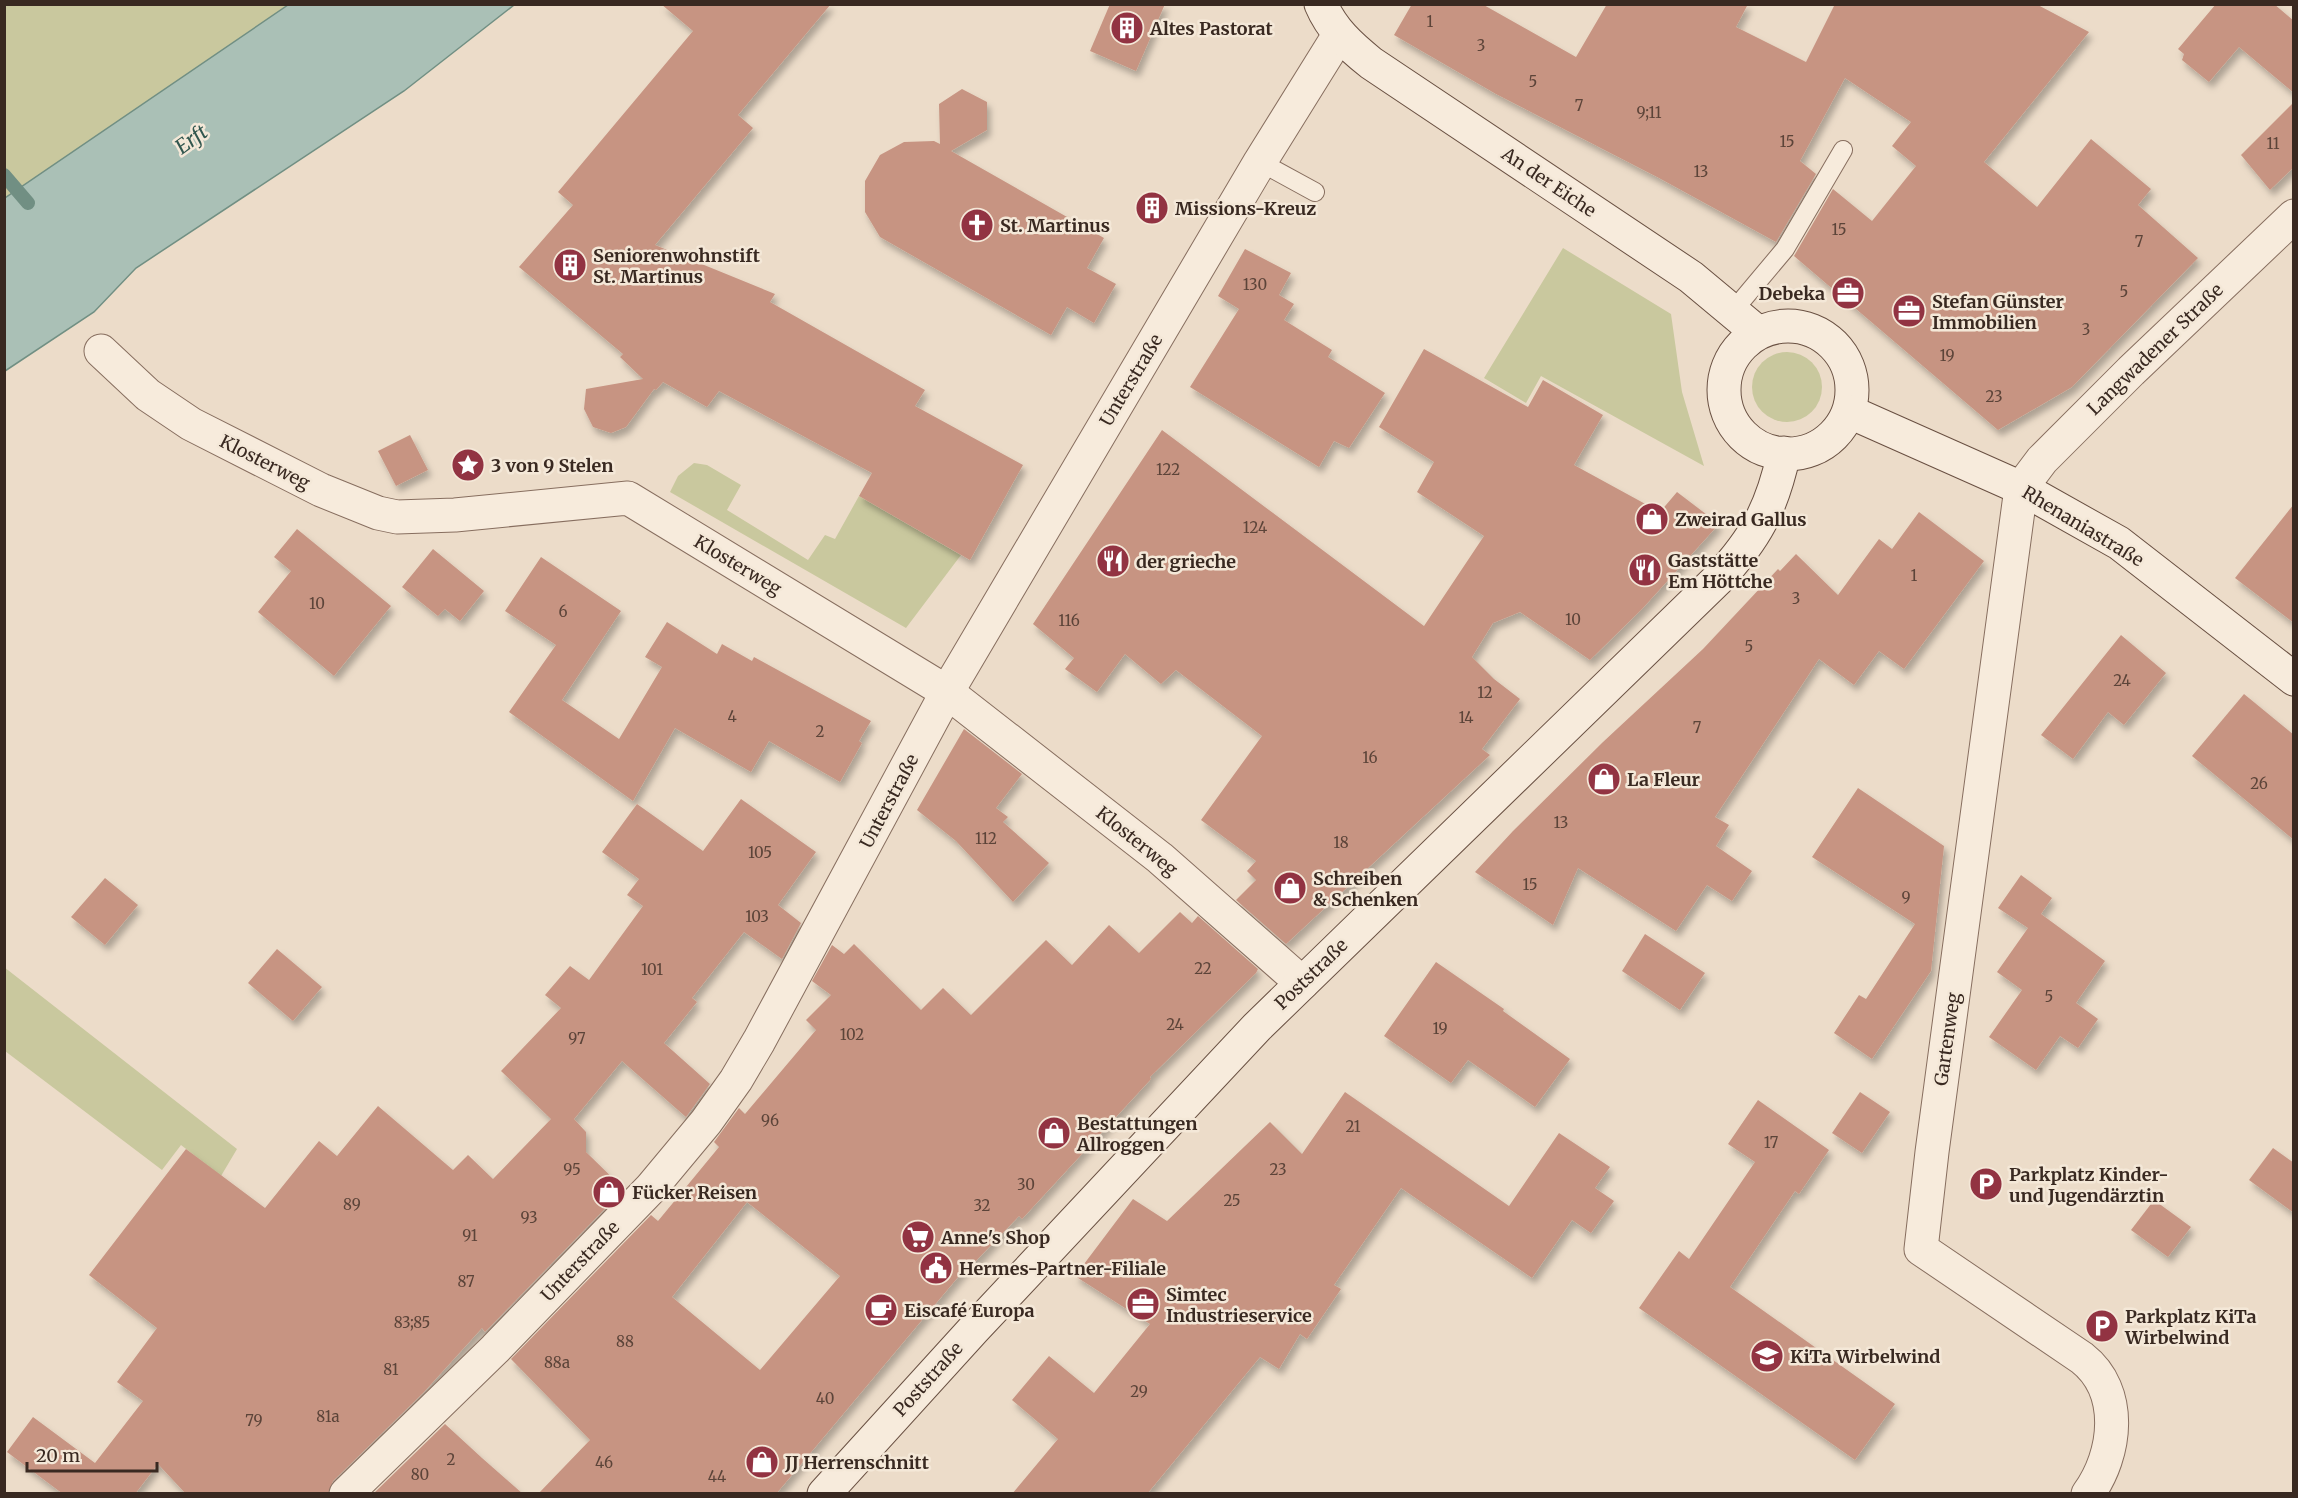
<svg xmlns="http://www.w3.org/2000/svg" width="2298" height="1498" font-family="Merriweather,serif">
<style>
.green{fill:#c9c89e}
.water{fill:#aac0b6;stroke:#718f83;stroke-width:1.5}
.lines{fill:none;stroke-linecap:round;stroke-linejoin:round}
.stream{stroke:#718f83;stroke-width:14}
.building{fill:#c79482;fill-rule:evenodd;filter:url(#shadow)}
.lane-casing{stroke:#876e5f;stroke-width:20}
.street-casing{stroke:#876e5f;stroke-width:35}
.secondary-casing{stroke:#695042;stroke-width:35}
.lane{stroke:#f7ebdc;stroke-width:18}
.street{stroke:#f7ebdc;stroke-width:33}
.secondary{stroke:#f7ebdc;stroke-width:33}
.labels{text-anchor:middle;dominant-baseline:central;stroke-width:5;stroke-linejoin:round;paint-order:stroke}
.number-label{font-size:15px;fill:#5c4439}
.poi-label{font-size:18px;font-weight:bold;fill:#392921;stroke:#f4e8d8;text-anchor:start}
.street-label{font-size:18px;fill:#392921;stroke:#f4e8d8}
.water-label{font-size:20px;font-style:italic;fill:#32574f;stroke:#f4e8d8}
</style>
<defs>
<filter id="shadow"><feDropShadow dx="3.5" dy="6" stdDeviation="3" flood-color="#0004"/></filter>
</defs>
<rect width="100%" height="100%" fill="#ecdcc9"/>
<!-- green -->
<g class="green">
<path d="M4 5H288L5 198Z"/>
<path d="M1563 248 1671 314 1682 392 1704 466 1541 376 1526 403 1484 378Z"/>
<circle cx="1787" cy="387" r="35"/>
<path d="M694 463 707 465 741 485 727 510 808 560 825 535 835 539 859 496 961 555 906 628 670 492 678 476Z"/>
<path d="M4 967 237 1149 221 1176 181 1145 162 1170 5 1051Z"/>
</g>
<!-- water -->
<path class="water" d="M288 5H514L404 91 136 268 94 312 5 371V198Z"/>
<g class="lines">
<!-- stream -->
<path class="stream" d="M4 175 28 203"/>
</g>
<!-- building -->
<g class="building">
<path d="M661 4H831L738 115 753 128 655 245 775 294 770 302 925 390 915 406 1023 465 970 560 859 496 872 473 719 391 707 407 663 382 656 390 654 389 626 427 611 433 593 427 584 409 586 389 643 379 620 357 623 354 519 267 573 205 558 192 693 31Z"/>
<path d="M1110 4H1165L1136 71 1090 51Z"/>
<path d="M1412 4H1482L1576 57 1607 4H1748L1736 27 1806 62 1835 4H2036L2089 32 1984 162 2037 207 2091 139 2151 189 2138 205 2198 258 2072 387 1998 430 1794 256 1833 189 1872 221 1916 166 1892 146 1911 122 1845 78 1800 161 1816 174 1776 242 1659 178 1496 94 1394 35Z"/>
<path d="M2216 4H2274L2294 21V93L2239 47 2209 82 2182 60 2184 54 2178 49Z"/>
<path d="M962 89 987 102V130L951 151 1104 238 1087 268 1116 284 1094 323 1067 307 1051 335 880 237 865 212V181L880 155 904 142 934 141 940 144 939 104Z"/>
<path d="M2294 102V167L2270 190 2241 155Z"/>
<path d="M1245 249 1291 273 1279 295 1294 304 1284 320 1332 350 1328 357 1385 393 1349 448 1334 441 1319 467 1190 387 1239 309 1218 296Z"/>
<path d="M1424 349 1528 407 1543 380 1603 415 1574 465 1660 512 1677 492 1719 524 1642 609 1590 660 1520 612 1493 623 1472 657 1494 679 1520 699 1482 749 1490 755 1286 944 1236 900 1256 880 1247 871 1256 861 1201 820 1262 736 1176 670 1161 684 1125 654 1097 692 1065 669 1074 658 1033 624 1162 430 1424 626 1484 536 1417 492 1434 462 1379 427Z"/>
<path d="M410 435 428 470 396 486 378 451Z"/>
<path d="M2294 504V623L2235 578Z"/>
<path d="M1919 512 1984 561 1904 669 1879 651 1854 685 1819 659 1715 817 1729 825 1716 846 1752 871 1732 901 1707 885 1676 931 1578 868 1553 925 1475 872 1513 831 1603 742 1703 649 1778 569 1780 571 1796 554 1838 595 1879 539 1892 549Z"/>
<path d="M297 529 391 606 334 676 258 612 291 571 274 557Z"/>
<path d="M433 549 484 591 460 621 445 609 438 616 402 587Z"/>
<path d="M541 557 621 611 562 700 619 739 662 667 645 657 667 622 717 654 722 644 752 661 754 657 871 721 859 741 862 743 840 782 769 741 751 772 675 728 633 801 509 712 556 645 505 611Z"/>
<path d="M2121 635 2166 673 2124 725 2108 712 2073 759 2041 735Z"/>
<path d="M2244 694 2294 735V840L2192 756Z"/>
<path d="M964 729 1022 774 996 808 1008 817 1003 822 1049 863 1013 902 956 841 917 810Z"/>
<path d="M1858 788 1944 846 1931 971 1872 1059 1834 1033 1859 995 1866 999 1915 924 1812 857Z"/>
<path d="M741 799 816 852 778 905 801 923 782 959 744 932 692 998 697 1002 664 1043 710 1084 686 1117 622 1061 574 1119 586 1132V1152L624 1189 485 1332 482 1328 423 1393 333 1481 328 1494H186L158 1464 135 1494H63L7 1452 33 1417 95 1463 143 1401 117 1382 157 1328 89 1275 186 1149 265 1208 319 1141 337 1156 378 1106 453 1170 468 1155 493 1179 551 1119 501 1071 561 1008 545 995 570 966 589 980 643 906 627 895 639 879 602 852 637 804 703 851Z"/>
<path d="M2021 875 2052 898 2041 914 2105 961 2076 1003 2098 1019 2078 1048 2060 1036 2036 1070 1989 1037 2022 990 1997 972 2028 928 1998 908Z"/>
<path d="M105 878 138 905 105 945 71 917Z"/>
<path d="M1180 912 1192 923 1198 916 1258 969 1256 973 1150 1077 1151 1079 1022 1219 1019 1216 971 1266 969 1264 776 1494H538L590 1440 511 1359 651 1215 658 1221 719 1147 714 1142 739 1108 745 1114 816 1030 806 1020 831 995 812 981 832 945 844 954 854 944 921 1010 943 988 971 1015 1046 940 1072 965 1109 925 1139 953ZM747 1202 840 1276 760 1370 672 1297Z"/>
<path d="M1645 934 1705 973 1680 1010 1622 971Z"/>
<path d="M277 949 322 987 293 1021 248 983Z"/>
<path d="M1436 962 1504 1009 1503 1011 1570 1059 1535 1107 1468 1060 1451 1083 1384 1036Z"/>
<path d="M1345 1092 1509 1206 1559 1133 1610 1167 1595 1188 1614 1201 1591 1233 1572 1220 1532 1278 1401 1188 1334 1285 1341 1289 1307 1339 1300 1334 1279 1369 1260 1357 1147 1494H1012L1058 1439 1012 1400 1049 1356 1094 1393 1150 1324 1075 1276 1133 1199 1167 1221 1270 1122 1302 1154Z"/>
<path d="M1860 1092 1890 1112 1862 1153 1832 1133Z"/>
<path d="M1758 1100 1829 1150 1799 1194 1795 1191 1730 1287 1895 1404 1855 1460 1639 1308 1679 1251 1689 1259 1755 1162 1728 1144Z"/>
<path d="M2273 1148 2294 1163V1213L2249 1180Z"/>
<path d="M2154 1200 2191 1227 2168 1257 2131 1230Z"/>
<path d="M445 1424 482 1458 523 1494H373Z"/>
</g>
<g class="lines">
<defs>
<g id="lane">
<path d="M1260 162 1315 192"/>
<path d="M1733 311 1785 249 1843 150"/>
</g>
<g id="street">
<path d="M101 351 148 395 191 424 321 490 378 513 397 517 455 515 628 498 947 692 1160 858 1302 983"/>
<path d="M346 1494 495 1349 651 1188 706 1122 736 1080 759 1041 947 692 1260 162 1339 35"/>
<path d="M2088 1494C2117 1454 2124 1391 2082 1358L1921 1249 1932 1152 2021 488 2042 460 2131 371 2294 216"/>
</g>
<g id="secondary">
<path d="M1321 4C1332 30 1350 46 1371 63L1691 277 1757 332"/>
<circle cx="1788" cy="390" r="64"/>
<path d="M1850 412 2021 488 2119 543 2294 679"/>
<path d="M824 1494 974 1329 1257 1027 1717 580C1756 538 1772 508 1784 453"/>
</g>
</defs>
<!-- lane casing -->
<use href="#lane" class="lane-casing"/>
<!-- street casing -->
<use href="#street" class="street-casing"/>
<!-- secondary casing -->
<use href="#secondary" class="secondary-casing"/>
<!-- lane -->
<use href="#lane" class="lane"/>
<!-- street -->
<use href="#street" class="street"/>
<!-- secondary -->
<use href="#secondary" class="secondary"/>
</g>
<!-- icons -->
<defs>
<symbol id="building-disc" viewBox="-11 -11 22 22"><circle r="9.5" fill="#923342" stroke="#f4e8d8"/><path d="M-4-6H4V6H1V3H-1V6H-4ZM-2.5-4.3h1.7v1.8h-1.7ZM.8-4.3h1.7v1.8H.8ZM-2.5-1h1.7V.8h-1.7ZM.8-1h1.7V.8H.8Z" fill="#fff"/></symbol>
<symbol id="church-disc" viewBox="-11 -11 22 22"><circle r="9.5" fill="#923342" stroke="#f4e8d8"/><path d="M-1.2-6h2.4v3.5h3.3v2.4h-3.3V6h-2.4V-.1h-3.3v-2.4h3.3Z" fill="#fff"/></symbol>
<symbol id="office-disc" viewBox="-11 -11 22 22"><circle r="9.5" fill="#923342" stroke="#f4e8d8"/><path d="M-6-3h4V-5.5h4V-3h4V5H-6ZM-1-4.5V-3h2v-1.5ZM-6 0V1H6V0Z" fill="#fff"/></symbol>
<symbol id="sight-disc" viewBox="-11 -11 22 22"><circle r="9.5" fill="#923342" stroke="#f4e8d8"/><path d="M0-6L1.8-2.2L6-1.7L2.9 1.2L3.7 5.4L0 3.3L-3.7 5.4L-2.9 1.2L-6-1.7L-1.8-2.2Z" fill="#fff"/></symbol>
<symbol id="shop-disc" viewBox="-11 -11 22 22"><circle r="9.5" fill="#923342" stroke="#f4e8d8"/><path d="M-5-2.5h2.3a2.7 3.5 0 0 1 5.4 0H5L5.5 6h-11ZM-1.5-2.5h3a1.5 2.3 0 0 0-3 0Z" fill="#fff"/></symbol>
<symbol id="restaurant-disc" viewBox="-11 -11 22 22"><circle r="9.5" fill="#923342" stroke="#f4e8d8"/><path d="M-5-6h1v4h1v-4h1v4h1v-4h1v5L-1.5 .5V6h-2V.5L-5-1ZM5-6V6H3V1.5H1.5Q1.5-4 5-6Z" fill="#fff"/></symbol>
<symbol id="parking-disc" viewBox="-11 -11 22 22"><circle r="9.5" fill="#923342" stroke="#f4e8d8"/><path d="M-3.5-5.5H1a3.5 3.5 0 0 1 0 7H-1V5.5H-3.5ZM-1-3.4V-.6H.8a1.4 1.4 0 0 0 0-2.8Z" fill="#fff"/></symbol>
<symbol id="supermarket-disc" viewBox="-11 -11 22 22"><circle r="9.5" fill="#923342" stroke="#f4e8d8"/><path d="M-6-5.5h2.5l.6 2H6L4.5 2H-2.5L-4.4-4H-6ZM-1.5 3.2a1.3 1.3 0 1 0 .1 0ZM3 3.2a1.3 1.3 0 1 0 .1 0Z" fill="#fff"/></symbol>
<symbol id="civic-disc" viewBox="-11 -11 22 22"><circle r="9.5" fill="#923342" stroke="#f4e8d8"/><path d="M-.6-6.5H3V-4.5H.6V-3L4-1V1h2V6H-6V1h2V-1L-.6-3ZM-1.2 2.5V6h2.4V2.5Z" fill="#fff"/></symbol>
<symbol id="cafe-disc" viewBox="-11 -11 22 22"><circle r="9.5" fill="#923342" stroke="#f4e8d8"/><path d="M-5.5-4.5H6V0H3Q3 3.5 0 3.5H-2.5Q-5.5 3.5-5.5 0ZM3-3.2v2h1.7v-2ZM-6 4.5H4V6H-6Z" fill="#fff"/></symbol>
<symbol id="school-disc" viewBox="-11 -11 22 22"><circle r="9.5" fill="#923342" stroke="#f4e8d8"/><path d="M0-5L7-2L0 1L-7-2ZM-4 1L0 2.5L4 1V4Q0 6-4 4Z" fill="#fff"/></symbol>
</defs>
<g fill-rule="evenodd">
<use href="#building-disc" x="1108" y="9" width="38" height="38"/>
<use href="#building-disc" x="1133" y="189" width="38" height="38"/>
<use href="#church-disc" x="958" y="206" width="38" height="38"/>
<use href="#building-disc" x="551" y="246" width="38" height="38"/>
<use href="#office-disc" x="1829" y="274" width="38" height="38"/>
<use href="#office-disc" x="1890" y="292" width="38" height="38"/>
<use href="#sight-disc" x="449" y="446" width="38" height="38"/>
<use href="#shop-disc" x="1633" y="500" width="38" height="38"/>
<use href="#restaurant-disc" x="1094" y="542" width="38" height="38"/>
<use href="#restaurant-disc" x="1626" y="551" width="38" height="38"/>
<use href="#shop-disc" x="1585" y="760" width="38" height="38"/>
<use href="#shop-disc" x="1271" y="869" width="38" height="38"/>
<use href="#shop-disc" x="1035" y="1114" width="38" height="38"/>
<use href="#parking-disc" x="1967" y="1165" width="38" height="38"/>
<use href="#shop-disc" x="590" y="1173" width="38" height="38"/>
<use href="#supermarket-disc" x="899" y="1218" width="38" height="38"/>
<use href="#civic-disc" x="917" y="1249" width="38" height="38"/>
<use href="#office-disc" x="1124" y="1285" width="38" height="38"/>
<use href="#cafe-disc" x="862" y="1291" width="38" height="38"/>
<use href="#parking-disc" x="2083" y="1307" width="38" height="38"/>
<use href="#school-disc" x="1748" y="1337" width="38" height="38"/>
<use href="#shop-disc" x="743" y="1443" width="38" height="38"/>
</g>
<g class="labels">
<!-- number labels -->
<g class="number-label">
<text x="1430" y="21">1</text>
<text x="1481" y="45">3</text>
<text x="1533" y="81">5</text>
<text x="1579" y="105">7</text>
<text x="1649" y="112">9;11</text>
<text x="1787" y="141">15</text>
<text x="2273" y="143">11</text>
<text x="1701" y="171">13</text>
<text x="1839" y="229">15</text>
<text x="2139" y="241">7</text>
<text x="1255" y="284">130</text>
<text x="2124" y="291">5</text>
<text x="2086" y="329">3</text>
<text x="1947" y="355">19</text>
<text x="1994" y="396">23</text>
<text x="1168" y="469">122</text>
<text x="1255" y="527">124</text>
<text x="1914" y="575">1</text>
<text x="1796" y="598">3</text>
<text x="317" y="603">10</text>
<text x="563" y="611">6</text>
<text x="1573" y="619">10</text>
<text x="1069" y="620">116</text>
<text x="1749" y="646">5</text>
<text x="2122" y="680">24</text>
<text x="1485" y="692">12</text>
<text x="732" y="716">4</text>
<text x="1466" y="717">14</text>
<text x="1697" y="727">7</text>
<text x="820" y="731">2</text>
<text x="1370" y="757">16</text>
<text x="2259" y="783">26</text>
<text x="1561" y="822">13</text>
<text x="986" y="838">112</text>
<text x="1341" y="842">18</text>
<text x="760" y="852">105</text>
<text x="1530" y="884">15</text>
<text x="1906" y="897">9</text>
<text x="757" y="916">103</text>
<text x="1203" y="968">22</text>
<text x="652" y="969">101</text>
<text x="2049" y="996">5</text>
<text x="1175" y="1024">24</text>
<text x="1440" y="1028">19</text>
<text x="852" y="1034">102</text>
<text x="577" y="1038">97</text>
<text x="770" y="1120">96</text>
<text x="1353" y="1126">21</text>
<text x="1771" y="1142">17</text>
<text x="572" y="1169">95</text>
<text x="1278" y="1169">23</text>
<text x="1026" y="1184">30</text>
<text x="1232" y="1200">25</text>
<text x="352" y="1204">89</text>
<text x="982" y="1205">32</text>
<text x="529" y="1217">93</text>
<text x="470" y="1235">91</text>
<text x="466" y="1281">87</text>
<text x="412" y="1322">83;85</text>
<text x="625" y="1341">88</text>
<text x="557" y="1362">88a</text>
<text x="391" y="1369">81</text>
<text x="1139" y="1391">29</text>
<text x="825" y="1398">40</text>
<text x="328" y="1416">81a</text>
<text x="254" y="1420">79</text>
<text x="451" y="1459">2</text>
<text x="604" y="1462">46</text>
<text x="420" y="1474">80</text>
<text x="717" y="1476">44</text>
</g>
<!-- poi labels -->
<g class="poi-label">
<text x="1150" y="28">Altes Pastorat</text>
<text x="1175" y="208">Missions-Kreuz</text>
<text x="1000" y="225">St. Martinus</text>
<text x="593" y="255">Seniorenwohnstift<tspan x="593" dy="21">St. Martinus</tspan></text>
<text x="1825" y="293" text-anchor="end">Debeka</text>
<text x="1932" y="301">Stefan Günster<tspan x="1932" dy="21">Immobilien</tspan></text>
<text x="491" y="465">3 von 9 Stelen</text>
<text x="1675" y="519">Zweirad Gallus</text>
<text x="1668" y="560">Gaststätte<tspan x="1668" dy="21">Em Höttche</tspan></text>
<text x="1136" y="561">der grieche</text>
<text x="1627" y="779">La Fleur</text>
<text x="1313" y="878">Schreiben<tspan x="1313" dy="21">&amp; Schenken</tspan></text>
<text x="1077" y="1123">Bestattungen<tspan x="1077" dy="21">Allroggen</tspan></text>
<text x="2009" y="1174">Parkplatz Kinder-<tspan x="2009" dy="21">und Jugendärztin</tspan></text>
<text x="632" y="1192">Fücker Reisen</text>
<text x="941" y="1237">Anne's Shop</text>
<text x="959" y="1268">Hermes-Partner-Filiale</text>
<text x="1166" y="1294">Simtec<tspan x="1166" dy="21">Industrieservice</tspan></text>
<text x="904" y="1310">Eiscafé Europa</text>
<text x="2125" y="1316">Parkplatz KiTa<tspan x="2125" dy="21">Wirbelwind</tspan></text>
<text x="1790" y="1356">KiTa Wirbelwind</text>
<text x="785" y="1462">JJ Herrenschnitt</text>
</g>
<!-- street labels -->
<g class="street-label">
<text transform="translate(1549 182) rotate(34)">An der Eiche</text>
<text transform="translate(2155 349) rotate(-44)">Langwadener Straße</text>
<text transform="translate(1131 380) rotate(-59)">Unterstraße</text>
<text transform="translate(265 462) rotate(27)">Klosterweg</text>
<text transform="translate(2083 526) rotate(31)">Rhenaniastraße</text>
<text transform="translate(738 565) rotate(31)">Klosterweg</text>
<text transform="translate(889 801) rotate(-62)">Unterstraße</text>
<text transform="translate(1137 841) rotate(39)">Klosterweg</text>
<text transform="translate(1311 974) rotate(-44)">Poststraße</text>
<text transform="translate(1947 1039) rotate(-82)">Gartenweg</text>
<text transform="translate(580 1261) rotate(-46)">Unterstraße</text>
<text transform="translate(928 1379) rotate(-48)">Poststraße</text>
</g>
<!-- water labels -->
<g class="water-label">
<text transform="translate(191 139) rotate(-36)">Erft</text>
</g>
</g>
<!-- border -->
<rect width="2298" height="1498" fill="none" stroke="#392921" stroke-width="12"/>
<!-- scale -->
<path d="M27 1462v9h130v-9" fill="none" stroke="#392921" stroke-width="3"/>
<text x="36" y="1462" font-size="18" fill="#392921" stroke="#f4e8d8" stroke-width="4.5" paint-order="stroke">20 m</text>
</svg>
